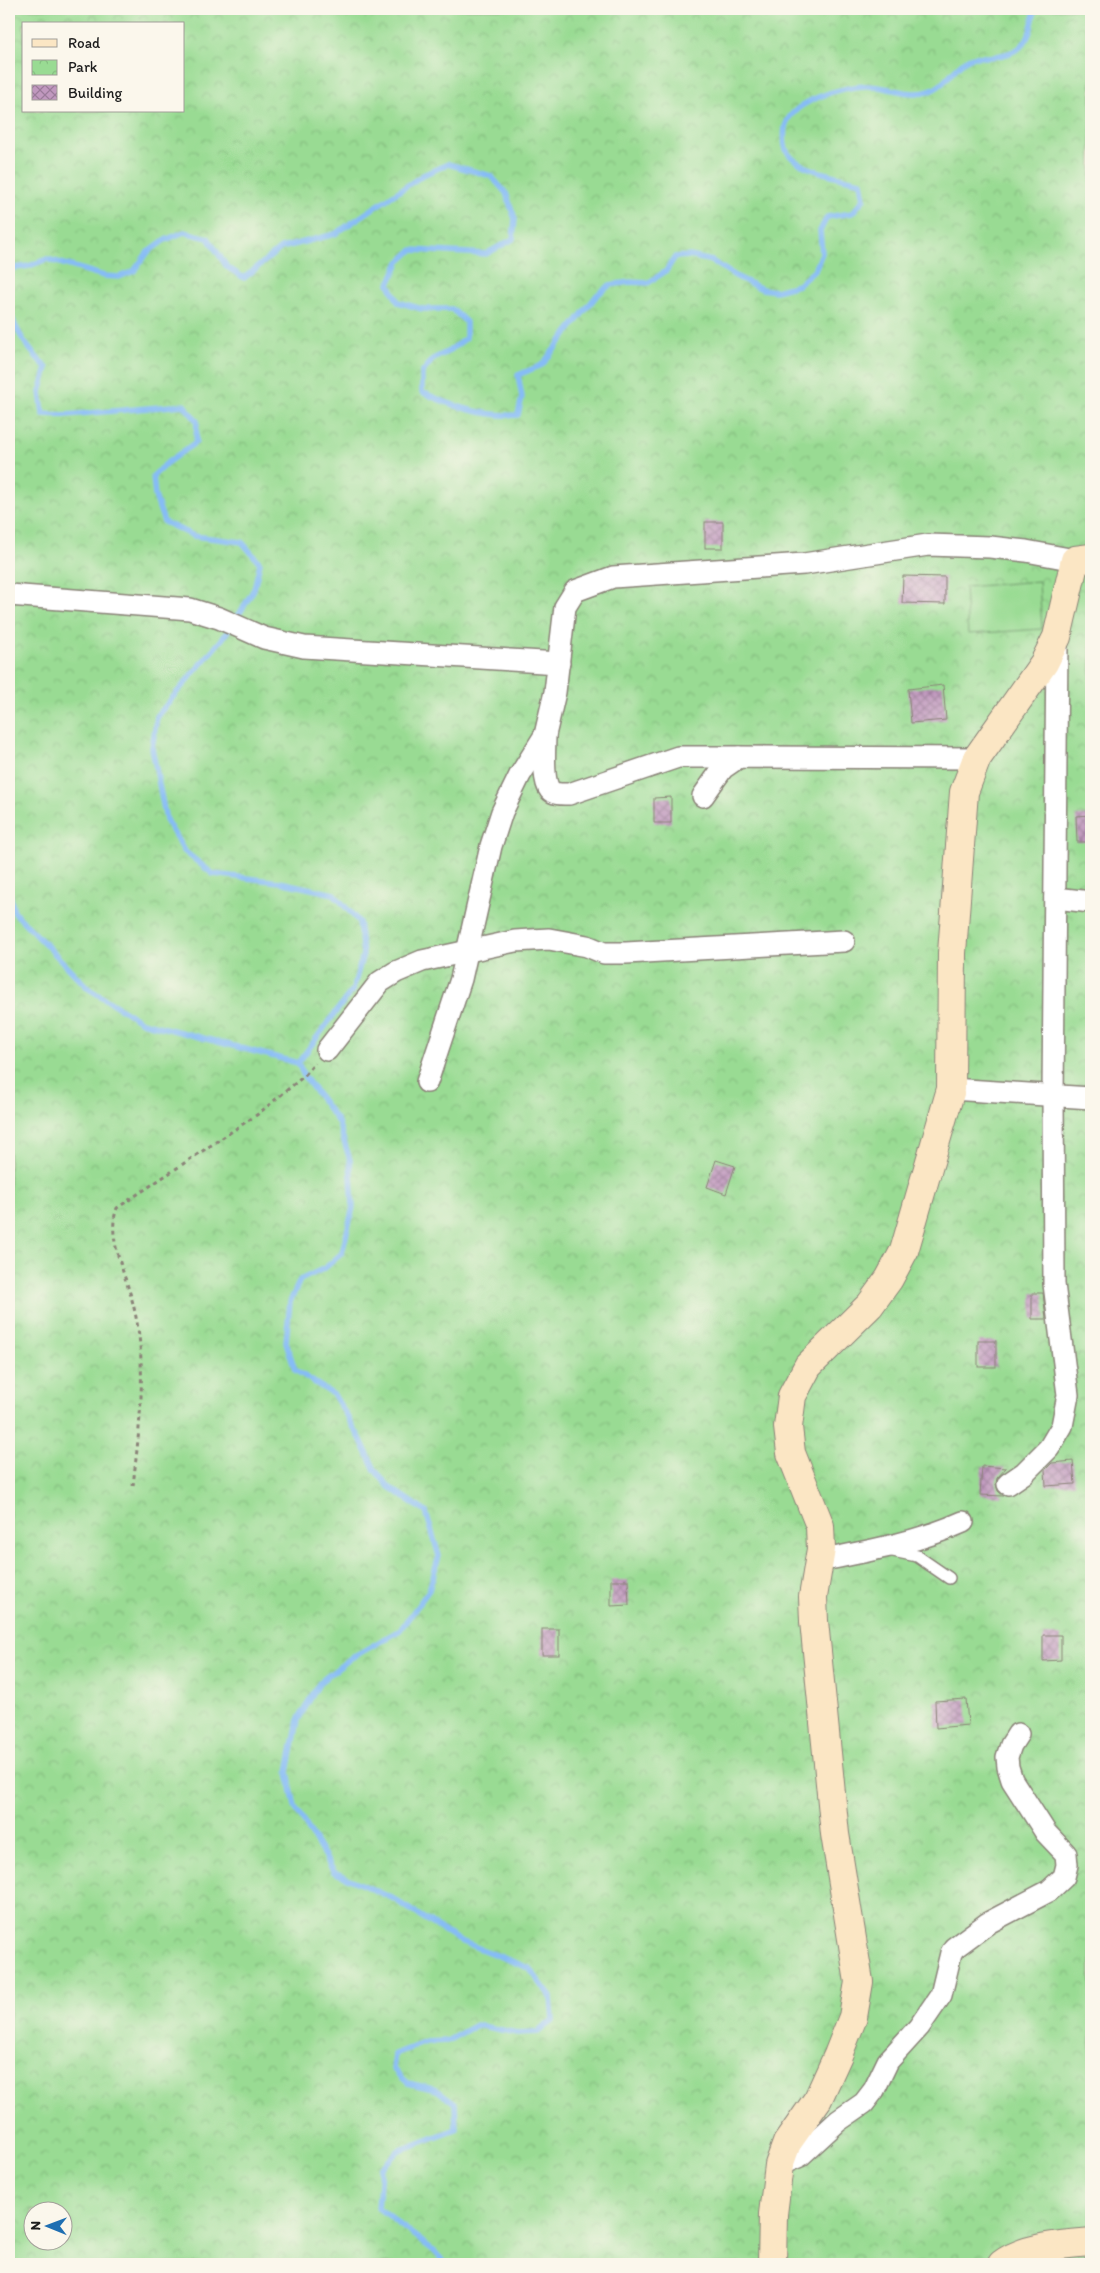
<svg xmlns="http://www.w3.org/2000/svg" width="1100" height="2273" font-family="Itim,sans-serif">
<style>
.park{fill:url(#park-crowns);stroke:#5a7c58;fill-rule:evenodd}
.garden{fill:#99db93;stroke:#5a7c58}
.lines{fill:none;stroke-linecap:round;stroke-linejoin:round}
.stream{stroke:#86bcf5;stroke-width:5.5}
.building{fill:url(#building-cross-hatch)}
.lane-casing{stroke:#8a8378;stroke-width:14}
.street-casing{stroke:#8a8378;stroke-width:24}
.secondary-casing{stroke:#8a8378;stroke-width:30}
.path{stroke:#8a8378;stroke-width:3;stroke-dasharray:4 4;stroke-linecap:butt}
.lane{stroke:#fff;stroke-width:11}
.street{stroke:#fff;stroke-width:21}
.secondary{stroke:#fbe6c4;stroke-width:28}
</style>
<defs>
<pattern id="park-crowns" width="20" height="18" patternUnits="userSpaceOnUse" patternTransform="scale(1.25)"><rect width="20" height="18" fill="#99db93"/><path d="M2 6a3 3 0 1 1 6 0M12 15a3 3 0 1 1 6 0" fill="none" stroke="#83bb7e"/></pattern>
<pattern id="building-cross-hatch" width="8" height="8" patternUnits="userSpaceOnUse" patternTransform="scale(1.25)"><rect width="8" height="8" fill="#c098be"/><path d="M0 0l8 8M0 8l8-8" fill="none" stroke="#9b7b9a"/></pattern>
</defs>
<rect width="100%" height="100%" fill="#fbf7ec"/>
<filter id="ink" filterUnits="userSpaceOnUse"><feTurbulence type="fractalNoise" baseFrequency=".02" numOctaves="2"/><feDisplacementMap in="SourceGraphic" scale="10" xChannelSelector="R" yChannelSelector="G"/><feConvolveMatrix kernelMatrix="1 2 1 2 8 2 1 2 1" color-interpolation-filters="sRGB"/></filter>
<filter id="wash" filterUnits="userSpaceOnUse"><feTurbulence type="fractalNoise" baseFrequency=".0096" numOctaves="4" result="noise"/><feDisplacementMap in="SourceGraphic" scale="20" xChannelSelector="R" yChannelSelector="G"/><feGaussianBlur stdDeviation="1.12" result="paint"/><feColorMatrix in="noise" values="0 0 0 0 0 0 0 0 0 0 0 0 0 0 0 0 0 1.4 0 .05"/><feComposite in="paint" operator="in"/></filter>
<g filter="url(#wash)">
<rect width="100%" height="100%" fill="#f7ead5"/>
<!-- park -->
<path class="park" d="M9 9H1091V2264H9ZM24 24H184V111H24ZM32 2210H62V2240H32Z"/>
<!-- garden -->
<path class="garden" d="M1039 581 1042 629 968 634 965 587Z"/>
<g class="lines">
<!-- stream -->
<g class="stream">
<path d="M9 269 29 266 47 259 104 276 119 277 134 271 148 252 163 241 184 232 208 238 227 267 244 278 281 248 335 234 423 175 448 164 491 176 506 193 515 219 513 239 486 254 412 250 399 262 389 284 398 302 422 309H452L466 322V338L449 351 433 359 422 373V392C451 406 486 417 518 415L522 397 518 375 542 365 597 295 610 285 630 282 648 283 666 271 675 257 690 256 712 261 735 276 762 289 776 291 798 285 815 270 822 253 820 231 827 217 852 213 864 199 861 182C841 177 790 170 785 146 784 141 784 128 786 124 794 100 843 87 865 86 886 85 908 98 929 91 947 86 953 65 970 58 975 56 983 57 989 57 1025 53 1029 43 1035 9"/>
<path d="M9 309C16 333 29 351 47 368L40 392 43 414 66 415 184 405 197 421 196 442 168 462 153 476 155 496 164 522 194 536 242 542 260 563 254 589 243 608 223 638 157 716 152 748 166 820 184 851 213 874 280 882 334 894 359 922 363 954 353 989 298 1063"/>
<path d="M9 891 14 912 89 989 142 1022 298 1063"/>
<path d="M298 1063 304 1076 338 1122 350 1160 353 1207 342 1253 325 1268 300 1280 290 1302 286 1342 295 1370 334 1395 360 1438 375 1470 389 1487 426 1512 439 1556 429 1590 400 1630 351 1658 320 1682 298 1720 288 1772 295 1807 334 1872 392 1898 458 1940 529 1968 551 1997 553 2020 538 2032 517 2033 476 2025 447 2041 426 2042 395 2054 393 2069 408 2083 437 2090 455 2103 456 2129 398 2151 381 2169 378 2208 433 2250 446 2264"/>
</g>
</g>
<g id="blocks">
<!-- building -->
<g class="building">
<rect x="705" y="522" width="18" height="26"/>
<path d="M903 576 945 577V604L902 603Z"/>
<path d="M943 685 946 720 911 723 908 689Z"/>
<path d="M671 797V823H654V798Z"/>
<path d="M1091 815V842H1077L1076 816Z"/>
<path d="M716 1160 735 1166 726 1194 707 1187Z"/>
<path d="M1032 1293H1043L1046 1319H1032Z"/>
<rect x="978" y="1341" width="18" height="26"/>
<path d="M1073 1461 1075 1484 1046 1486 1045 1470 1052 1463Z"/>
<path d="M982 1466 1006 1468 997 1478 996 1484 998 1491 1004 1496 980 1495Z"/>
<path d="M611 1580H628L629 1605 611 1606Z"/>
<rect x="542" y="1629" width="17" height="26"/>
<path d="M1043 1635H1061V1660L1043 1661Z"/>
<path d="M966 1699 968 1725 936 1728 935 1701Z"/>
</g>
</g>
</g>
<g filter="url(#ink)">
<use href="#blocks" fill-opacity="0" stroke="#8a8378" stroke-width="1"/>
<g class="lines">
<defs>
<path id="lane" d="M888 1550 917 1556 949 1578"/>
<g id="street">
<path d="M9 595 190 609 219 618 264 638 304 647 559 663"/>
<path d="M545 735C545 748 542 780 550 790 554 795 564 794 569 794L678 757H739"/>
<path d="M703 796 723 768 739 757 977 758"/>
<path d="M1055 898 1091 902"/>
<path d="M327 1050 380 982 396 972 422 961 515 941 549 939 587 946 604 953H626L844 941"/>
<path d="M427 1082 461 979 491 846 502 812 520 775 545 735 555 692 565 607 575 591 613 577 804 564 928 545 990 547 1026 551 1075 560"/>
<path d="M951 1089 1091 1098"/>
<path d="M1008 1484 1024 1473 1049 1448 1062 1426 1068 1395 1054 1284 1053 1095 1057 641"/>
<path d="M819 1561C868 1551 916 1543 963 1522"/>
<path d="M779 2165 800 2156 838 2121 864 2103 874 2090 888 2061 919 2027 941 1995 951 1953 954 1948 988 1923 1049 1891 1064 1877 1067 1865 1066 1854 1046 1833 1012 1780 1008 1767 1007 1757 1011 1745 1018 1734"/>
</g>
<g id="secondary">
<path d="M772 2264 773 2214 779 2165 787 2143 818 2099 838 2055 853 2017 859 1982 835 1834 814 1621 813 1597 821 1549 820 1526 791 1453 788 1427 792 1396 808 1366 870 1305 889 1279 904 1251 951 1089 952 953 964 792 977 758 1044 663 1057 637 1075 560 1091 558"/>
<path d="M1002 2264C1023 2247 1065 2244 1091 2242"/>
</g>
</defs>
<!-- lane casing -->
<use href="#lane" class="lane-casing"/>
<!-- street casing -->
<use href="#street" class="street-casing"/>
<!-- secondary casing -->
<use href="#secondary" class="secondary-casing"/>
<!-- path -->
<path class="path" d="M133 1486C140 1422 149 1355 130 1293 122 1267 107 1234 117 1208L258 1114 304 1076 315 1063"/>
<!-- lane -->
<use href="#lane" class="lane"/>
<!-- street -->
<use href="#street" class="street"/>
<!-- secondary -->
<use href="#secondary" class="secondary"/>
</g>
</g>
<!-- margin -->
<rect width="1100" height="2273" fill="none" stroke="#fbf7ec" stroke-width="30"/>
<!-- legend -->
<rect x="22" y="22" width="162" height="90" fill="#fbf7ec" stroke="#a29f99"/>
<rect x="32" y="39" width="25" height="8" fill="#fbe6c4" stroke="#a29f99"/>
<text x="68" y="48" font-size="15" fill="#1c1c1c">Road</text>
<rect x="32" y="60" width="25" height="15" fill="url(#park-crowns)" stroke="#a29f99"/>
<text x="68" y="72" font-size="15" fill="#1c1c1c">Park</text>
<rect x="32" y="85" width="25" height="15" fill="url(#building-cross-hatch)" stroke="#a29f99"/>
<text x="68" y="98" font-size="15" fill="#1c1c1c">Building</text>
<!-- north arrow -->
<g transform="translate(48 2226) rotate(271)"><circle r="24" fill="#fbf7ec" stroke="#a29f99"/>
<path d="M0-4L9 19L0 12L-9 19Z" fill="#1f6fb2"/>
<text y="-8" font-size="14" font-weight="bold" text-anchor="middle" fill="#1c1c1c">N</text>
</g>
</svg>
